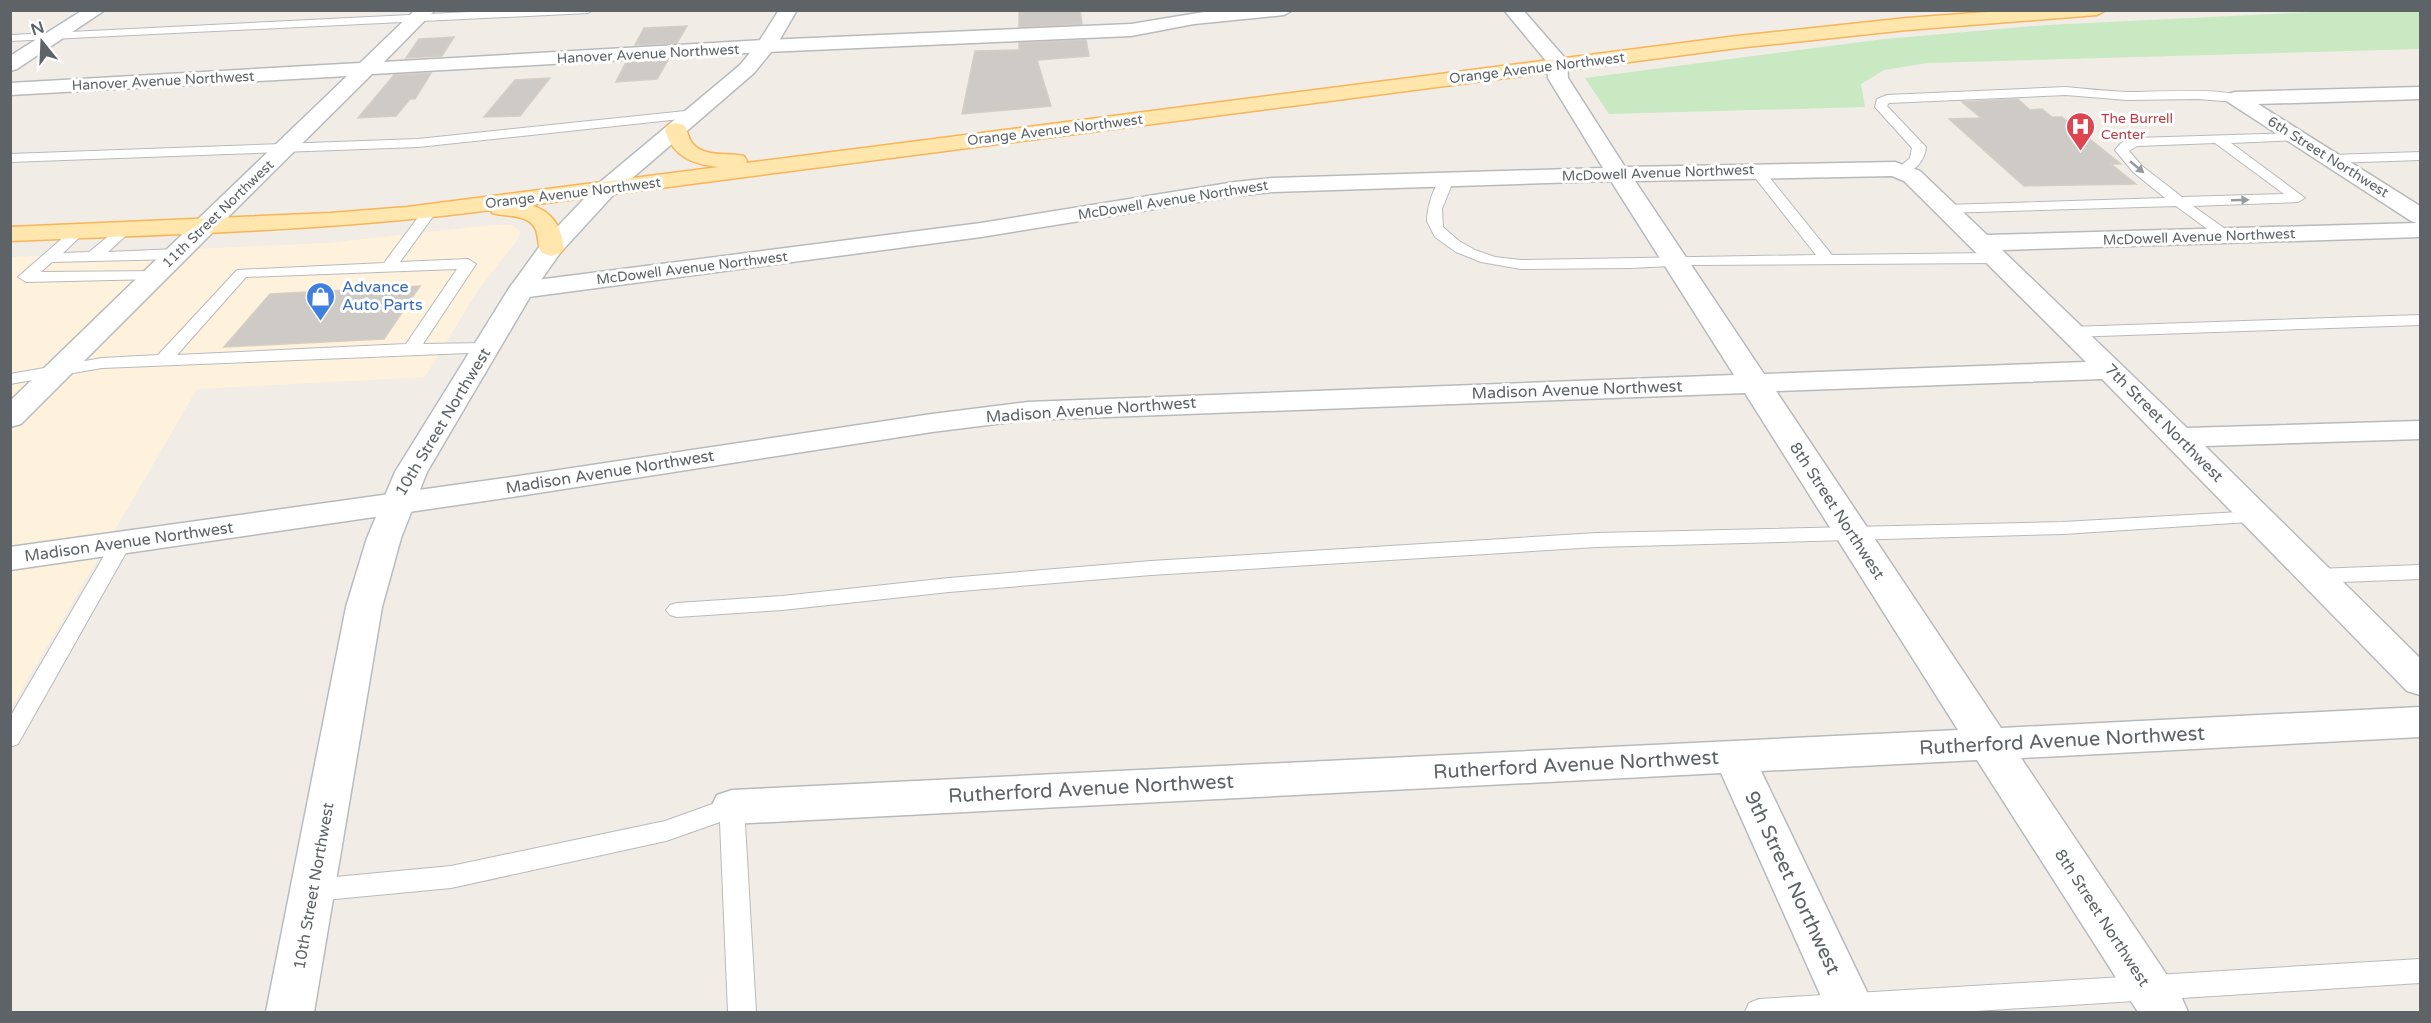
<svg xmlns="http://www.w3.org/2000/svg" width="2431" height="1023" font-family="'Varela Round',sans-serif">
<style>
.commercial{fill:#fff2dd}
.green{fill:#c8e9c2}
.building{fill:#cecac5;stroke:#d6cec4;stroke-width:1.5}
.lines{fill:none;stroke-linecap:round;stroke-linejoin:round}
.service-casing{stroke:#b7babd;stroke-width:2}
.minor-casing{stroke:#b7babd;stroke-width:3}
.tertiary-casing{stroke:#b7babd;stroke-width:3}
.secondary-casing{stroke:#b7bcc0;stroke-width:3}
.primary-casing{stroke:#f8b458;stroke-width:3}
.service{fill:#fff;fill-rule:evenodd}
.minor{fill:#fff;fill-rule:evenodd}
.tertiary{fill:#fff;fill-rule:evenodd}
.secondary{fill:#fff;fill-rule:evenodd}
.primary{fill:#ffe6ad;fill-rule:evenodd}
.oneway{fill:#969a9c}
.labels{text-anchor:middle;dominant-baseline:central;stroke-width:6;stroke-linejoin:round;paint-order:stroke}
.far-street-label{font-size:14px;fill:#5e6367;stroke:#fff}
.far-health-label{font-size:14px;fill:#be3a42;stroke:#fff;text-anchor:start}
.shop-label{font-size:16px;fill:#366cbe;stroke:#fff;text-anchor:start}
.street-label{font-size:16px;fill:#5e6367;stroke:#fff}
.near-street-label{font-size:20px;fill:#5e6367;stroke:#fff}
</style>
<rect width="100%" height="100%" fill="#f1ede6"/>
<!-- commercial -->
<path class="commercial" d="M493 225H511L520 231 518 239 478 290 425 377 197 389 11 708V257L328 243Z"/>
<!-- green -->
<path class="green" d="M2334 11H2420V49L1927 63 1884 70 1861 84 1865 107 1609 114 1585 78 1884 39 2047 25Z"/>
<!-- building -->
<g class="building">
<path d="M1019 10H1080L1082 24 1019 27Z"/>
<path d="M687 26 677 43 635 45 644 28Z"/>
<path d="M454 37 442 56 406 58 419 39Z"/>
<path d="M1086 40 1089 56 1037 60 1051 106 962 114 975 51 1019 50V43Z"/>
<path d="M668 60 657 79 616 82 626 62Z"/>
<path d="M431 73 415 99H410L396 116 358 118 394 75Z"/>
<path d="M550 78 520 116 484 117 515 80Z"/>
<path d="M2018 99 2030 110 2042 109 2052 117H2062L2121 164H2111L2136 184 2024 186 1949 119 1981 118 1962 102Z"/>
<path d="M420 286 384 339 224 347 270 294Z"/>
</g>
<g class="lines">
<defs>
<g id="service">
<path d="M510 10H593L588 13 10 41V35Z"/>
<path d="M2066 87C2086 89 2106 91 2126 92 2148 93 2228 86 2241 98L2235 102 2198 99 2127 100 2066 95 1889 103 1887 106 1926 147C1925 161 1915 171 1902 175L1895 171 1910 158 1912 148 1875 107 1877 99 1887 95Z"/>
<path d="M695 110 701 114 699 117 418 147 10 162V154L418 139Z"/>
<path d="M2297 133 2304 137 2302 140 2231 143 2305 198 2298 202 2193 206 2231 233 2233 236 2231 239H2221L2176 206 1945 213 1938 209 1945 205 2165 198 2133 172 2115 150 2122 142 2136 138ZM2215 143 2284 194 2182 197 2142 166 2129 151 2137 146Z"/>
<path d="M2420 152V160L2332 163 2325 159 2332 155Z"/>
<path d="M1756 166 1761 167 1832 255 1994 253 2002 258 1994 263 1692 265 1630 268 1521 269 1481 262 1456 252 1435 237 1427 221C1427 209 1434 179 1447 175L1454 179 1442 209 1443 227 1459 241 1475 250 1495 257 1521 260 1816 255 1749 170Z"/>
<path d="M430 207 437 211 400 262 468 259 476 264 423 344 486 343 492 344 494 348 492 352 102 368 10 384V374L102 358 158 355 237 270 384 263 425 208ZM457 269 406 344 177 355 246 277Z"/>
<path d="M126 225 133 229 108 252 177 249 185 254 177 259 52 262 41 272 161 271 164 274 156 279 26 282 18 277 74 228 79 227 86 231 63 253 89 252 121 226Z"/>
<path d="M2420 315V325L2070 337 2062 332 2070 327Z"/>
<path d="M2258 511 2265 513 2268 517 2265 521 2063 534 1597 547 1151 575 949 592 782 610 677 617 670 615 666 610 670 605 677 603 782 596 949 578 1151 561 1597 533 2063 522Z"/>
<path d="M122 535 129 537 132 542 18 744 10 747V717L112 542 115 537Z"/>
<path d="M2420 565V579L2316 583 2309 581 2306 576 2309 571 2316 569Z"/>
<path d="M732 797 741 800 744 807 756 1012H728L720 822 666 841 451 888 314 901 305 898 301 890 305 882 314 879 451 866 665 821Z"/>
<path d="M2420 959V983L1959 1012H1745L1749 1003 1759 999Z"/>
</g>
<g id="minor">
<path d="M83 10H105L17 69 10 71V56Z"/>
<path d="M415 10H435L384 62 766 40 1131 24 1216 10H1293L1284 15 1194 24 1131 36 766 52 372 74 214 231 205 233 196 231 193 226 196 221 347 76 10 95V83L360 63Z"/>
<path d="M1504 10H1523L1564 57 1567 61 1568 78 1625 167 1895 162 1920 171 1987 235 2417 223 2411 221 2228 102 2225 98 2228 94 2235 92 2420 87V99L2258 104 2420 206V237L2002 250 2187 428 2420 421V439L2205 446 2420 658V695L2407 691 2102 379 1776 391 2001 728 2420 707V737L2021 758 2181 996 2188 1012H2138L1977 760 1761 771 1867 992 1874 1008 1872 1012H1828L1721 773 732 824 717 819 711 807 717 795 732 790 1958 730 1745 393 1028 420 932 432 512 497 10 570V547L512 477 932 414 1028 402 1734 375 1611 181 1273 192 1235 196 981 237 521 298 512 296 508 290 512 284 521 282 981 223 1235 182 1273 178 1603 168 1548 78 1547 62ZM1892 176 1904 181 2086 362 1764 374 1635 181Z"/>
</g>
<path id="tertiary" d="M205 219 214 221 217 226 214 231 21 424 10 427V401L196 221Z"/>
<path id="secondary" d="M779 10H797L776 46 754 73 615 193 560 253 534 290 427 472 401 538 382 607 314 1012H266L346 607 367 538 395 472 508 290 542 243 599 183 740 65 758 43Z"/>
<path id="primary" d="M2015 10H2106L2097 15 1907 30 1737 48 530 205C552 211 561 226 564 248L560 253 551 256 542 253C537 246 539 238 536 230 530 214 506 217 492 213L491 210C331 231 171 234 10 241V227L330 213 407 207 719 167C692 164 673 157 665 130L668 125 676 123 684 125C688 131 688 138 692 143 704 158 728 152 744 156L747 161 746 163 1737 36 1907 18Z"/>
</defs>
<!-- service casing -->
<use href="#service" class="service-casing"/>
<!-- minor casing -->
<use href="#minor" class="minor-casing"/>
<!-- tertiary casing -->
<use href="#tertiary" class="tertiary-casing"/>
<!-- secondary casing -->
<use href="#secondary" class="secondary-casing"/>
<!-- primary casing -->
<use href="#primary" class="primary-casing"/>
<!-- service -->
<use href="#service" class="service"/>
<!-- minor -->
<use href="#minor" class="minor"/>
<!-- tertiary -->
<use href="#tertiary" class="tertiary"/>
<!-- secondary -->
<use href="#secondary" class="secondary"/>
<!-- primary -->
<use href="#primary" class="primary"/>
</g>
<!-- one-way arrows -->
<defs><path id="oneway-solid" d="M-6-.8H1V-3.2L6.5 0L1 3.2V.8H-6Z" transform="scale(1.5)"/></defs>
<g class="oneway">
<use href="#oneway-solid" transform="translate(2137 167) rotate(40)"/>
<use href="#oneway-solid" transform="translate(2240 200) rotate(-2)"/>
</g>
<!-- icons -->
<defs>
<symbol id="hospital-pin" viewBox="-11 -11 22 30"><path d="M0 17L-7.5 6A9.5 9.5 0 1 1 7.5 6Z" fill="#e0444e" stroke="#fff"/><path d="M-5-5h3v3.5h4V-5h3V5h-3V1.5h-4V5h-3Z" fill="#fff"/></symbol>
<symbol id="shop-pin" viewBox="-11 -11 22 30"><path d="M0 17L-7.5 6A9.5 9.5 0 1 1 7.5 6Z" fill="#3f7fe0" stroke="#fff"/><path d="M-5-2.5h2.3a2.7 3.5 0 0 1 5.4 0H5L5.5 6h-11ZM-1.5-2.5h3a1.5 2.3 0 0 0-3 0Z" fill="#fff"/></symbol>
</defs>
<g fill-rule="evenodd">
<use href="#hospital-pin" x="2064" y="110" width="33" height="45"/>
<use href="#shop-pin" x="304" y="280" width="33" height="45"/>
</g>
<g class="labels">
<!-- far-street labels -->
<g class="far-street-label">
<text transform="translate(648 54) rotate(-3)">Hanover Avenue Northwest</text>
<text transform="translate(1537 68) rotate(-7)">Orange Avenue Northwest</text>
<text transform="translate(163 81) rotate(-3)">Hanover Avenue Northwest</text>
<text transform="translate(1055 130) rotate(-7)">Orange Avenue Northwest</text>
<text transform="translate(2328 157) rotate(32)">6th Street Northwest</text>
<text transform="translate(1658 173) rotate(-2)">McDowell Avenue Northwest</text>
<text transform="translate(573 193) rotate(-7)">Orange Avenue Northwest</text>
<text transform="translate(1173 200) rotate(-9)">McDowell Avenue Northwest</text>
<text transform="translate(218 214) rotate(-44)">11th Street Northwest</text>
<text transform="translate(2199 237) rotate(-2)">McDowell Avenue Northwest</text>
<text transform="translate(692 268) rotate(-7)">McDowell Avenue Northwest</text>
</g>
<!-- far-health labels -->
<g class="far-health-label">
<text x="2101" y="118">The Burrell<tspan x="2101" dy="16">Center</tspan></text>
</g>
<!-- shop labels -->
<g class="shop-label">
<text x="342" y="287">Advance<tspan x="342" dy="18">Auto Parts</tspan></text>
</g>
<!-- street labels -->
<g class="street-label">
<text transform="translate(1577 390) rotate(-2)">Madison Avenue Northwest</text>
<text transform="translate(1091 410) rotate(-4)">Madison Avenue Northwest</text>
<text transform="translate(443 422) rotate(-59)">10th Street Northwest</text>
<text transform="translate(2164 423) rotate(45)">7th Street Northwest</text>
<text transform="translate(610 472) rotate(-9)">Madison Avenue Northwest</text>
<text transform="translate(1837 511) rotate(57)">8th Street Northwest</text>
<text transform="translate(129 542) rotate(-8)">Madison Avenue Northwest</text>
<text transform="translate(314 886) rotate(-80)">10th Street Northwest</text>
<text transform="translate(2102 918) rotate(57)">8th Street Northwest</text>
</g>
<!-- near-street labels -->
<g class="near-street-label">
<text transform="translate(2062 741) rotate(-3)">Rutherford Avenue Northwest</text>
<text transform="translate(1576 765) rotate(-3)">Rutherford Avenue Northwest</text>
<text transform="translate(1091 789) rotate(-3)">Rutherford Avenue Northwest</text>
<text transform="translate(1792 883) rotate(65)">9th Street Northwest</text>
</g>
</g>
<!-- border -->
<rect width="2431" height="1023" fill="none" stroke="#5e6367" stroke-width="24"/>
<!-- north arrow -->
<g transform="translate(42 42) rotate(342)" stroke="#ffffff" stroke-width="4.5" paint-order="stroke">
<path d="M0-4.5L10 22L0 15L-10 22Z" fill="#5e6367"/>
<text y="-9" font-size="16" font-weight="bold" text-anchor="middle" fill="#5e6367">N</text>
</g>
</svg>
